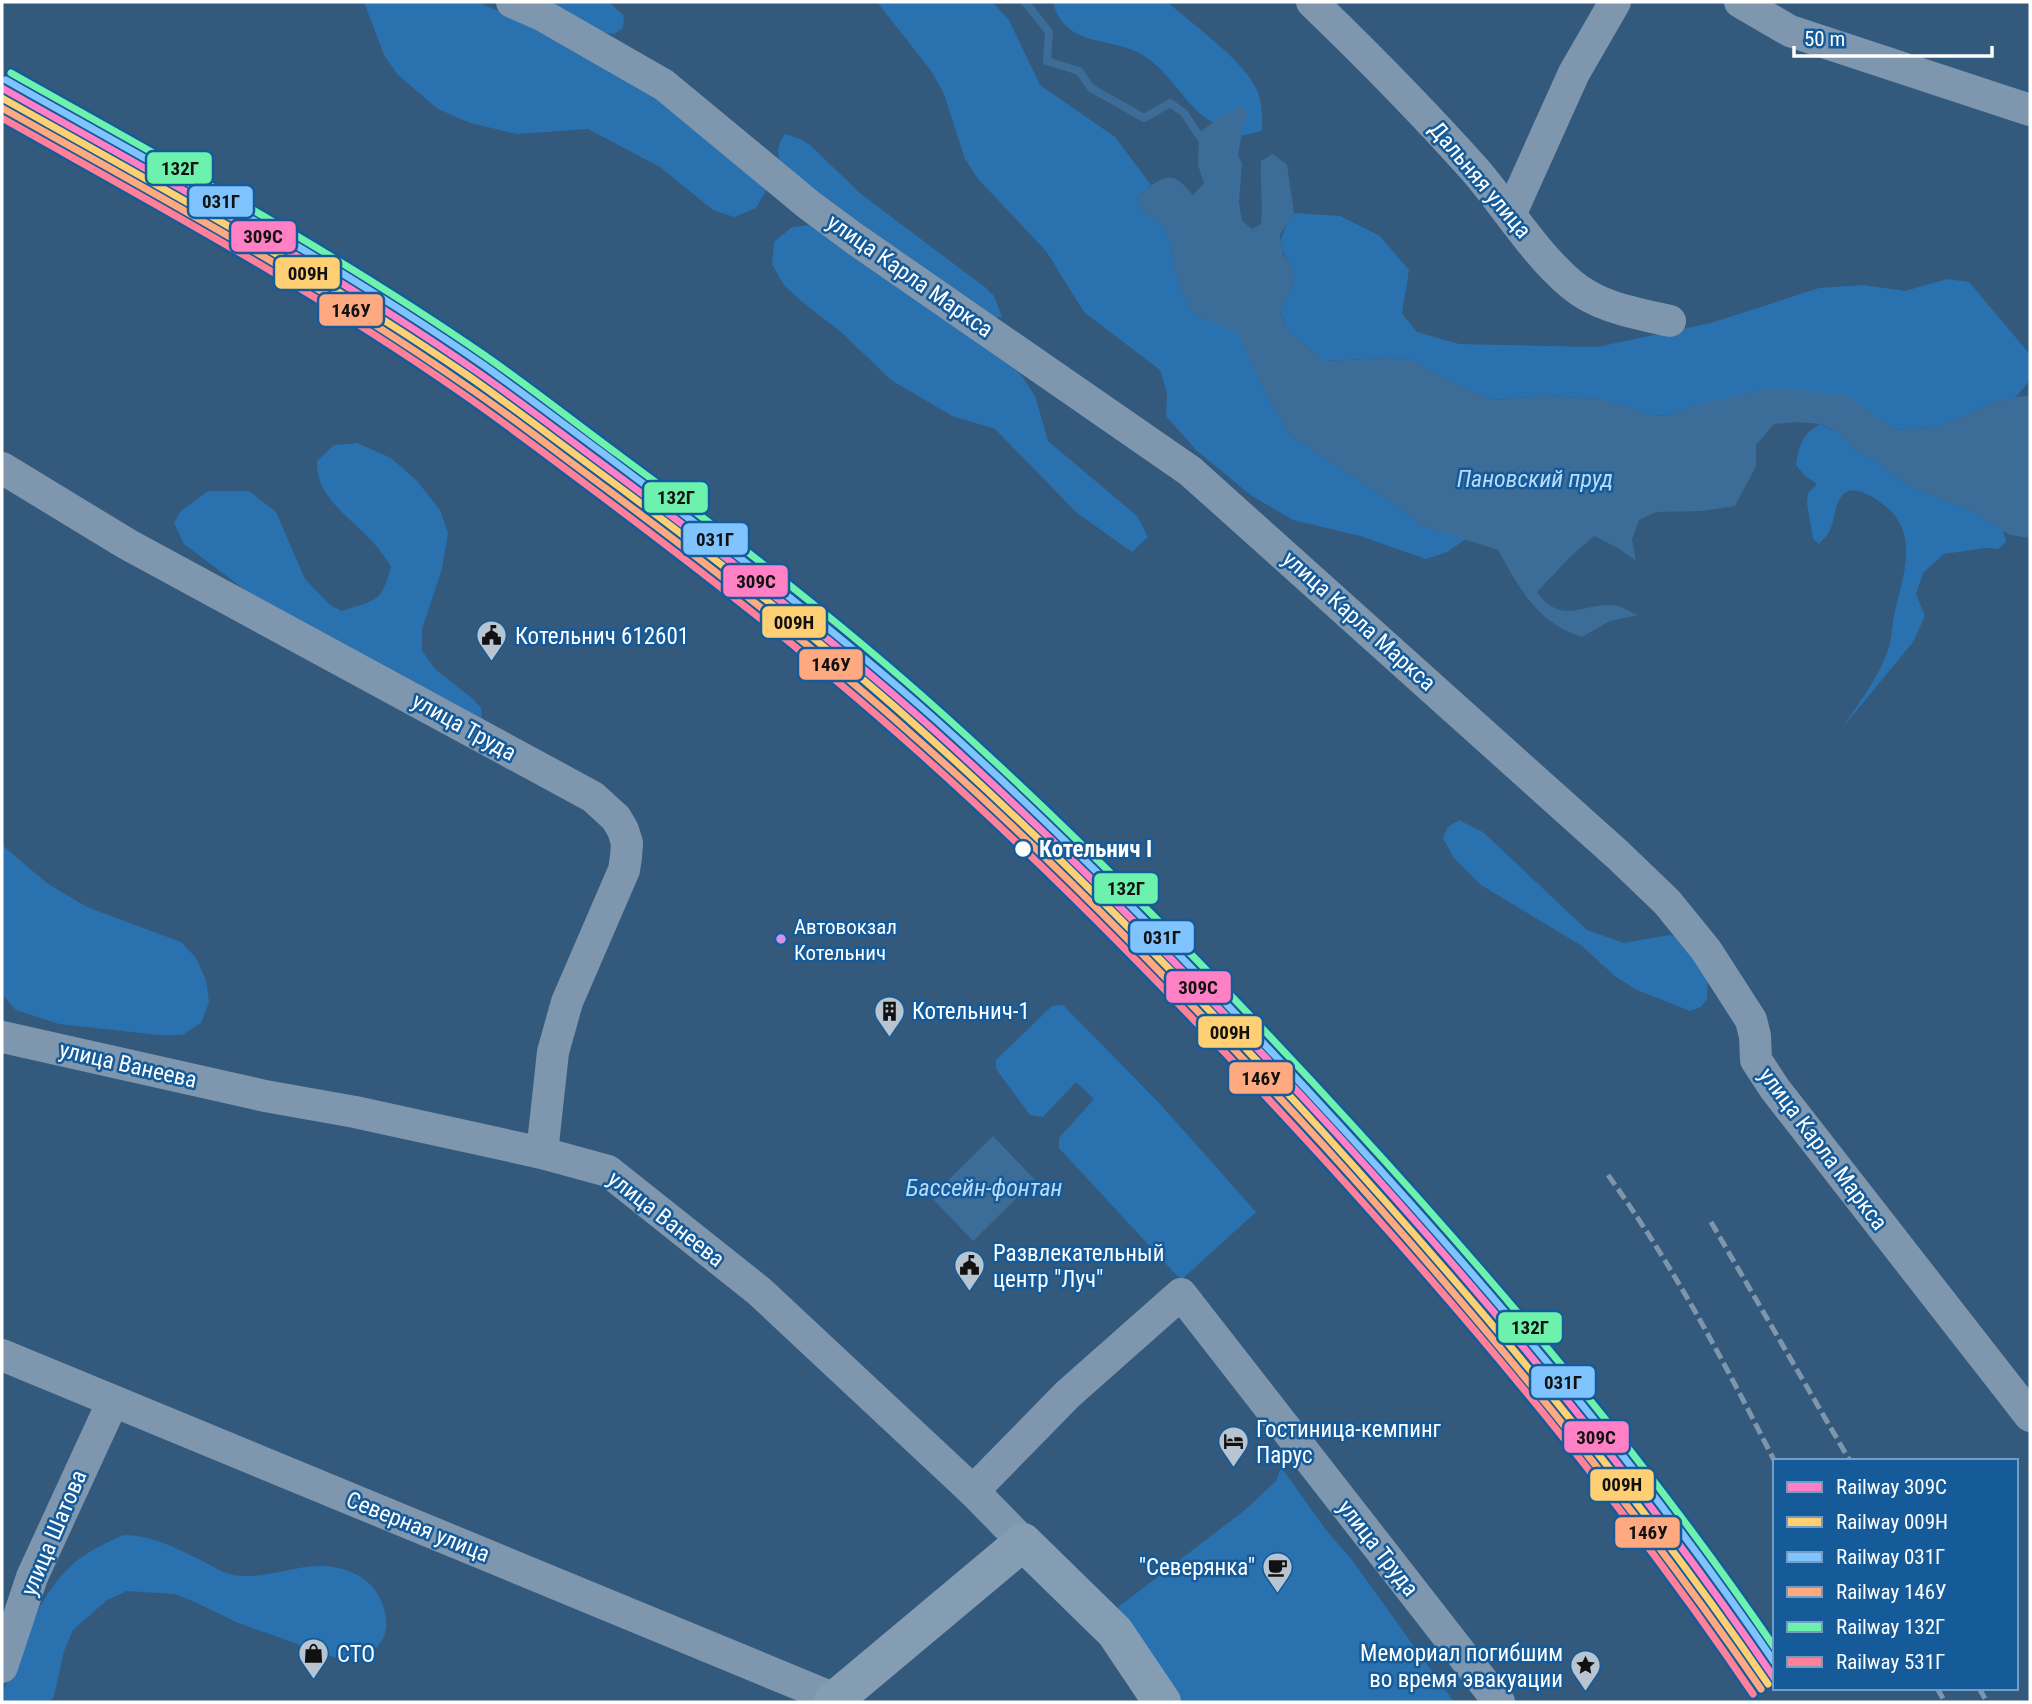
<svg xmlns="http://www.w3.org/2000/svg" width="2032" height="1704" font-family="'Roboto Condensed',sans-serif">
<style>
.green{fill:#2a71af}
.water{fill:#3c6c98}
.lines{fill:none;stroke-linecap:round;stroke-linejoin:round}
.stream{stroke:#3c6c98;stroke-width:8}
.street{stroke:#7e96ae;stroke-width:32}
.secondary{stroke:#859db2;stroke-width:38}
.rail{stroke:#7e96ac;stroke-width:5;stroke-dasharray:12 5;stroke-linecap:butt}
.rail-1-casing{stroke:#155b9a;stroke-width:12}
.rail-2-casing{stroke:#155b9a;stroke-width:12}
.rail-3-casing{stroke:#155b9a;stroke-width:12}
.rail-4-casing{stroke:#155b9a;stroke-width:12}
.rail-5-casing{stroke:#155b9a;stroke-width:12}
.rail-6-casing{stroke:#155b9a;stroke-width:12}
.rail-1{stroke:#ff80c5;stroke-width:7}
.rail-2{stroke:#fed073;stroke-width:7}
.rail-3{stroke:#80c4ff;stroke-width:7}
.rail-4{stroke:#ffa980;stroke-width:7}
.rail-5{stroke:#6df2ae;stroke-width:7}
.rail-6{stroke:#ff8098;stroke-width:7}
.stop-dot{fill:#fff;stroke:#155b9a;stroke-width:2.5}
.bus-dot{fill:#d193ec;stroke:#155b9a;stroke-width:2.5}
.labels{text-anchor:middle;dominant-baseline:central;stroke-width:5;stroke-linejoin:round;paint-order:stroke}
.bus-label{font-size:21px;fill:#fff;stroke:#155b9a;text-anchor:start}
.street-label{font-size:23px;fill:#fff;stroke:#155b9a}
.poi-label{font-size:23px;fill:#fff;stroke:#155b9a;text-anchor:start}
.stop-label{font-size:23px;font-weight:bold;fill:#fff;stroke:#155b9a;text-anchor:start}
.water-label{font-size:24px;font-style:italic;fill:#b6dbf9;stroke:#155b9a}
.line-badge{stroke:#155b9a;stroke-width:2.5}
.pale-badge-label{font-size:19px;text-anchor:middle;font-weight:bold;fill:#111}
</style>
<rect width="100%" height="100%" fill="#335a7c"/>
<!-- green -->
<g class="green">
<path d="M364 2H478L500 12 544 22 604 55 767 189 756 208 734 217 713 210 660 167 588 129 517 134 470 123 438 109 398 75 384 55Z"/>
<path d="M548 2H609L624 16 623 28 614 34 591 31Z"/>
<path d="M877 2H992L1009 20 1040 85 1115 137 1151 185 1137 198 1141 212C1180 231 1167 249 1179 283 1182 293 1188 304 1193 314L1236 330 1270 401 1292 437 1389 500 1420 525 1466 539 1447 552 1426 559 1360 536 1293 520 1252 496 1197 451 1166 416 1167 393 1160 370 1084 312 1046 251 978 179 965 159 944 94 932 72Z"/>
<path d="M1053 2H1167C1191 23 1243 60 1256 88 1263 103 1262 115 1262 131L1235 137C1222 128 1206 120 1195 109 1176 89 1162 64 1137 52 1106 37 1064 46 1053 2Z"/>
<path d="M785 134 800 139 810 145 861 194 986 288 994 296 1002 317 991 318 981 313 782 166C776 153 777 146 785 134Z"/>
<path d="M1294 213 1340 216 1380 236 1409 270 1402 314 1417 332 1459 344 1597 347 1711 323 1819 288 1863 285 1905 291 1947 279 1969 282 2028 352 2030 359V380L2016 397 1989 404 1943 426 1895 430 1849 397 1762 390 1685 409 1671 416 1651 415 1601 399 1543 396 1493 400 1450 381 1413 360 1388 358 1324 361 1287 330 1280 310 1292 287 1294 270C1276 245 1278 238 1294 213Z"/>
<path d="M810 225 988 344 1022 376 1035 396 1048 441 1137 516 1148 537 1132 552 1077 513 995 429 952 416 891 380 841 332 801 301 784 285 772 264 774 242 792 227Z"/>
<path d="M1820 424 1841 434 1853 449 1877 461 1901 481 1927 494 1973 511 2003 530 2006 542 1998 549 1985 548 1944 554 1923 573 1916 594 1925 616 1913 642 1843 727C1858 704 1877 680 1887 653 1892 640 1892 624 1895 611 1904 572 1921 530 1880 502 1872 496 1855 486 1846 492 1833 502 1836 519 1829 532 1827 536 1822 540 1819 544L1813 539 1807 503 1808 493 1817 484 1804 475 1796 465C1800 443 1801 436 1820 424Z"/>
<path d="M357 443 391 458 417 481 440 510 448 533 442 569 422 629V651L435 669 473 699 481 708 482 719 273 611 184 544 174 523 180 512 208 491H249L276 512 305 579 330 605 342 611C376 599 381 604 391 567 387 561 383 554 378 548 357 521 315 500 317 461L334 445Z"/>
<path d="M1459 820 1483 832 1587 930 1624 943 1670 935 1682 937 1708 975 1707 999 1701 1007 1690 1011 1637 990 1616 977 1582 946 1481 885 1454 858 1443 838 1448 827Z"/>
<path d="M2 845 48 884 87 907 181 942 196 958 206 980 209 1002 201 1023 182 1035H159L59 1024 16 1010 2 994Z"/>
<path d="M1063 1005 1161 1105 1256 1212 1181 1280 1059 1148V1138L1094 1099 1076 1082 1043 1117 1030 1115 996 1069V1060L1052 1006Z"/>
<path d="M1281 1467 1326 1530 1352 1560 1454 1702H1179L1117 1608 1245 1510 1276 1481Z"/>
<path d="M123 1535C156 1536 174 1548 203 1561 212 1566 223 1573 233 1575 278 1582 313 1551 359 1576 371 1583 381 1595 384 1609 391 1633 382 1644 365 1659L342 1660 236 1622 195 1602 174 1594 127 1591 107 1600 73 1630 64 1651 54 1696 50 1702H4V1690C23 1644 39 1590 79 1559 92 1549 109 1542 123 1535Z"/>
</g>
<!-- water -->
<g class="water">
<path d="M1241 106 1248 113 1244 121 1238 155 1242 164 1239 202 1242 221 1252 229 1261 224C1263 203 1260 182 1261 161L1273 154 1287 165 1294 213 1280 235 1283 254 1294 270 1292 287 1280 311 1287 330 1324 361 1388 358 1413 360 1450 381 1493 400 1543 396 1601 399 1651 415 1671 416 1685 409 1718 400 1762 390 1790 389 1850 397 1895 430 1943 426 1989 404 2016 397 2030 396V538L2010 535 1973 511 1927 494 1901 481 1877 461 1853 449 1841 434 1821 424 1798 422 1774 424 1756 445V466L1735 506 1702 511 1656 512 1639 520 1632 540 1636 561 1618 548 1594 536 1570 557 1537 592C1560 625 1582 604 1612 605 1620 605 1630 612 1638 615L1610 621 1582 637C1537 623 1520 589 1498 550L1420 525 1389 500 1292 437 1270 401 1236 331 1193 314C1188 304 1182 294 1179 283 1167 250 1180 231 1141 212L1137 198C1146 190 1162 173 1176 179 1182 182 1189 191 1193 195L1204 183 1198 165 1199 133 1227 112Z"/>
<path d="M993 1136 1035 1180 973 1241 934 1200 933 1195Z"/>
</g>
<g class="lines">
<!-- stream -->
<path class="stream" d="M1025 2 1049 32 1047 61 1079 71 1091 88 1144 118 1170 103 1184 113 1202 140"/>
<!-- street -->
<g class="street">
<path d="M512 2 542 15 664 85 809 205 855 239 1190 471 1618 855 1667 902 1706 950 1751 1020 1755 1036 1756 1060 1775 1089 2030 1416"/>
<path d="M1312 2C1368 56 1423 112 1475 170 1506 206 1535 254 1571 284 1599 308 1636 313 1670 321"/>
<path d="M1740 2 1790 31 2030 110"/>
<path d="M1511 213 1574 73 1615 2"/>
<path d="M2 468 127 544 593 797 616 818 623 830 627 843 626 857 624 870 567 1002 553 1052 542 1153"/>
<path d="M3 1037 265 1096 355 1112 542 1153 608 1171 759 1291 973 1491 1023 1542"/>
<path d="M2 1355 835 1699"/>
<path d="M973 1491 1068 1394 1181 1294 1499 1702"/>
<path d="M2 1667 32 1577 113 1401"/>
</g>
<!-- secondary -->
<path class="secondary" d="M832 1702 1023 1542 1115 1632 1162 1702"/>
<!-- rail -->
<g class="rail">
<path d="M1608 1175C1675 1268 1723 1360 1775 1462"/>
<path d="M1711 1222 1850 1461"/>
<path d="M1937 1688 1945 1702"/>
<path d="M1979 1688 1987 1702"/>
</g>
<defs>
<path id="rail-1" d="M2 88C163 179 327 267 479 373 522 403 563 435 605 466 718 550 830 637 935 731 1076 858 1208 994 1336 1133 1494 1306 1643 1485 1775 1679"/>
<path id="rail-2" d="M2 98C159 186 318 273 467 375 513 407 558 442 603 475 703 549 801 625 895 707 1046 840 1187 983 1322 1131 1482 1307 1634 1488 1768 1684"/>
<path id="rail-3" d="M6 80C167 171 330 259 482 364 524 394 566 426 608 457 720 541 831 627 936 720 1080 849 1214 988 1344 1130 1499 1299 1646 1474 1775 1663"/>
<path id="rail-4" d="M2 108C159 196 317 282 465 385 511 416 555 451 600 484 709 565 817 649 918 740 1062 867 1195 1006 1325 1147 1481 1319 1629 1497 1761 1689"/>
<path id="rail-5" d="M11 73C171 163 333 251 484 355 530 387 574 422 619 455 732 538 843 624 947 718 1089 846 1223 984 1353 1126 1504 1291 1648 1462 1775 1648"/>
<path id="rail-6" d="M2 118C158 206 316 291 463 394 506 424 547 455 588 486 700 570 810 655 914 748 1057 875 1190 1013 1319 1154 1475 1325 1623 1502 1753 1694"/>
</defs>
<!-- rail-1 casing -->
<use href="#rail-1" class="rail-1-casing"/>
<!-- rail-2 casing -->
<use href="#rail-2" class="rail-2-casing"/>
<!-- rail-3 casing -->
<use href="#rail-3" class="rail-3-casing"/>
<!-- rail-4 casing -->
<use href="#rail-4" class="rail-4-casing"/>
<!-- rail-5 casing -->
<use href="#rail-5" class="rail-5-casing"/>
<!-- rail-6 casing -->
<use href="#rail-6" class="rail-6-casing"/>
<!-- rail-1 -->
<use href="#rail-1" class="rail-1"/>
<!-- rail-2 -->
<use href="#rail-2" class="rail-2"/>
<!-- rail-3 -->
<use href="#rail-3" class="rail-3"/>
<!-- rail-4 -->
<use href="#rail-4" class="rail-4"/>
<!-- rail-5 -->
<use href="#rail-5" class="rail-5"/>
<!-- rail-6 -->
<use href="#rail-6" class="rail-6"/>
</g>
<!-- icons -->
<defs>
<symbol id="civic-pin" viewBox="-11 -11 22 30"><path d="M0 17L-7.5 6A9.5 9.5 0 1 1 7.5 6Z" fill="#b8c5d1" stroke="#155b9a"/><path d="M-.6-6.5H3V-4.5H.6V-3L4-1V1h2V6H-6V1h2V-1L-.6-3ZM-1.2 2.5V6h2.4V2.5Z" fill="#111"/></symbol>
<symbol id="building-pin" viewBox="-11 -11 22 30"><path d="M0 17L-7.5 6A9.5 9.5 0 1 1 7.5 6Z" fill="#b8c5d1" stroke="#155b9a"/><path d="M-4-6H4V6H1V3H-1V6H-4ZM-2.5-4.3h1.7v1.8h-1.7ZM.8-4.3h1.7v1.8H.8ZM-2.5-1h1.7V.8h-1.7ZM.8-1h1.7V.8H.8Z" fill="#111"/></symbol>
<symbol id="hotel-pin" viewBox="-11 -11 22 30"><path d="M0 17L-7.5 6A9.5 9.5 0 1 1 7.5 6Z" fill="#b8c5d1" stroke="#155b9a"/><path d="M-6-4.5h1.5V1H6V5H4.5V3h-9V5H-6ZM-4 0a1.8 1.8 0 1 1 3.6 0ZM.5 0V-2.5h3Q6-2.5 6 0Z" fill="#111"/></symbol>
<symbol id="cafe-pin" viewBox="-11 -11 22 30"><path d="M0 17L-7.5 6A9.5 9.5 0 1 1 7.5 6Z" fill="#b8c5d1" stroke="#155b9a"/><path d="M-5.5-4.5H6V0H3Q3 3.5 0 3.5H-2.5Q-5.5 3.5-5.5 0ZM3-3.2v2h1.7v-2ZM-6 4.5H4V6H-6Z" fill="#111"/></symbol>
<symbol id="shop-pin" viewBox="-11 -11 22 30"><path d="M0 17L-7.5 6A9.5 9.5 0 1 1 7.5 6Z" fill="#b8c5d1" stroke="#155b9a"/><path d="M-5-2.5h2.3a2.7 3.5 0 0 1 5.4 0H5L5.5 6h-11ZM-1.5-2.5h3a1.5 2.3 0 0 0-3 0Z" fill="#111"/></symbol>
<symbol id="sight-pin" viewBox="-11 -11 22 30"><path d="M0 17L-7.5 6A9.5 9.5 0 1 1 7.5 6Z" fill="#b8c5d1" stroke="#155b9a"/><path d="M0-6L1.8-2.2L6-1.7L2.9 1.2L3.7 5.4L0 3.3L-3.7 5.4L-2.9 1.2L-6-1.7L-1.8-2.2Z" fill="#111"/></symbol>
</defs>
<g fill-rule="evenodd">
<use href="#civic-pin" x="474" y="618" width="35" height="47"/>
<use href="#building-pin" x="872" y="994" width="35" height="47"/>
<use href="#civic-pin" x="952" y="1248" width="35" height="47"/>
<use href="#hotel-pin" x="1216" y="1424" width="35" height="47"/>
<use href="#cafe-pin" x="1260" y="1550" width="35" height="47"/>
<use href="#shop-pin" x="296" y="1636" width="35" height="47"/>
<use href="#sight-pin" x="1568" y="1648" width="35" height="47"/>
</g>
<!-- markers -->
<circle class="stop-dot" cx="1023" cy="849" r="9"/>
<circle class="bus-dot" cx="781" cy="939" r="6"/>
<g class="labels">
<!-- bus labels -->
<g class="bus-label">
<text x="794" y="927">Автовокзал<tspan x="794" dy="26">Котельнич</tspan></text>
</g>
<!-- street labels -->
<g class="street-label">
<text transform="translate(1480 180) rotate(50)">Дальняя улица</text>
<text transform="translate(910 276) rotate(35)">улица Карла Маркса</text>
<text transform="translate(1359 621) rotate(42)">улица Карла Маркса</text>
<text transform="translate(464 727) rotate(29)">улица Труда</text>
<text transform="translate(128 1065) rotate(13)">улица Ванеева</text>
<text transform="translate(1823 1149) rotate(53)">улица Карла Маркса</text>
<text transform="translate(666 1219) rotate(38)">улица Ванеева</text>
<text transform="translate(418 1527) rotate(22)">Северная улица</text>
<text transform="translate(54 1533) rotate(-67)">улица Шатова</text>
<text transform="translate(1378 1548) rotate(52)">улица Труда</text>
</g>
<!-- poi labels -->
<g class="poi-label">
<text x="515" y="636">Котельнич 612601</text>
<text x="912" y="1011">Котельнич-1</text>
<text x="993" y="1253">Развлекательный<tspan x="993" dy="26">центр "Луч"</tspan></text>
<text x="1256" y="1429">Гостиница-кемпинг<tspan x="1256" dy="26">Парус</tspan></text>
<text x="1255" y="1567" text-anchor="end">"Северянка"</text>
<text x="1563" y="1653" text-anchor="end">Мемориал погибшим<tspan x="1563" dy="26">во время эвакуации</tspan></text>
<text x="337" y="1654">СТО</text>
</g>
<!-- stop labels -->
<g class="stop-label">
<text x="1039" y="849">Котельнич I</text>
</g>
<!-- water labels -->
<g class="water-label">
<text x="1535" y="479">Пановский пруд</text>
<text x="984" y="1188">Бассейн-фонтан</text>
</g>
</g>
<g class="line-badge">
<rect x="146" y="151" width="67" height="34" rx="7" fill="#6df2ae"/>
<rect x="188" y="185" width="66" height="33" rx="7" fill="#80c4ff"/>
<rect x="230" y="220" width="67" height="33" rx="7" fill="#ff80c5"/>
<rect x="274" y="256" width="67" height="34" rx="7" fill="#fed073"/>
<rect x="318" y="293" width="66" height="34" rx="7" fill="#ffa980"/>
<rect x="643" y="481" width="66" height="33" rx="7" fill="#6df2ae"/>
<rect x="682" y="522" width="67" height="34" rx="7" fill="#80c4ff"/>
<rect x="722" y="564" width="67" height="34" rx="7" fill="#ff80c5"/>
<rect x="761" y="605" width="66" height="34" rx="7" fill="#fed073"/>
<rect x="798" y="648" width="66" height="33" rx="7" fill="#ffa980"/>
<rect x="1093" y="872" width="66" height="33" rx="7" fill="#6df2ae"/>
<rect x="1129" y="920" width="66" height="34" rx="7" fill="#80c4ff"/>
<rect x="1165" y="970" width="67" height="34" rx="7" fill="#ff80c5"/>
<rect x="1197" y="1015" width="66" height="34" rx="7" fill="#fed073"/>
<rect x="1228" y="1061" width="66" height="34" rx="7" fill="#ffa980"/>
<rect x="1497" y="1311" width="66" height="33" rx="7" fill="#6df2ae"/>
<rect x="1530" y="1365" width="66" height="34" rx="7" fill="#80c4ff"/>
<rect x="1563" y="1420" width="67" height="34" rx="7" fill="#ff80c5"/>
<rect x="1589" y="1468" width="66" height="34" rx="7" fill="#fed073"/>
<rect x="1614" y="1516" width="67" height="33" rx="7" fill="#ffa980"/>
</g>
<g class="pale-badge-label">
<text x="180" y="175">132Г</text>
<text x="221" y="208">031Г</text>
<text x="263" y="243">309С</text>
<text x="308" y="280">009Н</text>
<text x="351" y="317">146У</text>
<text x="676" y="504">132Г</text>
<text x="715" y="546">031Г</text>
<text x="756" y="588">309С</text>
<text x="794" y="629">009Н</text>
<text x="831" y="671">146У</text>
<text x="1126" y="895">132Г</text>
<text x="1162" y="944">031Г</text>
<text x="1198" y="994">309С</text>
<text x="1230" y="1039">009Н</text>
<text x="1261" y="1085">146У</text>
<text x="1530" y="1334">132Г</text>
<text x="1563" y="1389">031Г</text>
<text x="1596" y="1444">309С</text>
<text x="1622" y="1491">009Н</text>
<text x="1648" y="1539">146У</text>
</g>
<!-- border -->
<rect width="2032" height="1704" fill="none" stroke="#ffffff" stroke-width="7"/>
<!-- legend -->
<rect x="1773" y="1459" width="245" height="231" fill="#155b9a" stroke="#739dc2" stroke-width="2"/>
<rect x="1787" y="1482" width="35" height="10" fill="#ff80c5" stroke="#739dc2" stroke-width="2"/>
<text x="1836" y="1494" font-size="21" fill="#ffffff">Railway 309С</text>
<rect x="1787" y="1517" width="35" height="10" fill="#fed073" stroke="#739dc2" stroke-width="2"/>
<text x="1836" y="1529" font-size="21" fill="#ffffff">Railway 009Н</text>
<rect x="1787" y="1552" width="35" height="10" fill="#80c4ff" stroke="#739dc2" stroke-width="2"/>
<text x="1836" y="1564" font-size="21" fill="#ffffff">Railway 031Г</text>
<rect x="1787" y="1587" width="35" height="10" fill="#ffa980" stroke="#739dc2" stroke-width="2"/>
<text x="1836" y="1599" font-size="21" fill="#ffffff">Railway 146У</text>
<rect x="1787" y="1622" width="35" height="10" fill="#6df2ae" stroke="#739dc2" stroke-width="2"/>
<text x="1836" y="1634" font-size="21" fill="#ffffff">Railway 132Г</text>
<rect x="1787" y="1657" width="35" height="10" fill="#ff8098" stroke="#739dc2" stroke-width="2"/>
<text x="1836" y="1669" font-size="21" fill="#ffffff">Railway 531Г</text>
<!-- scale -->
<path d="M1794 46v10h198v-10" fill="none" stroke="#ffffff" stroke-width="3.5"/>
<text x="1804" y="46" font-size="21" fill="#ffffff" stroke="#155b9a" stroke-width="5" paint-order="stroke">50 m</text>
</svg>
